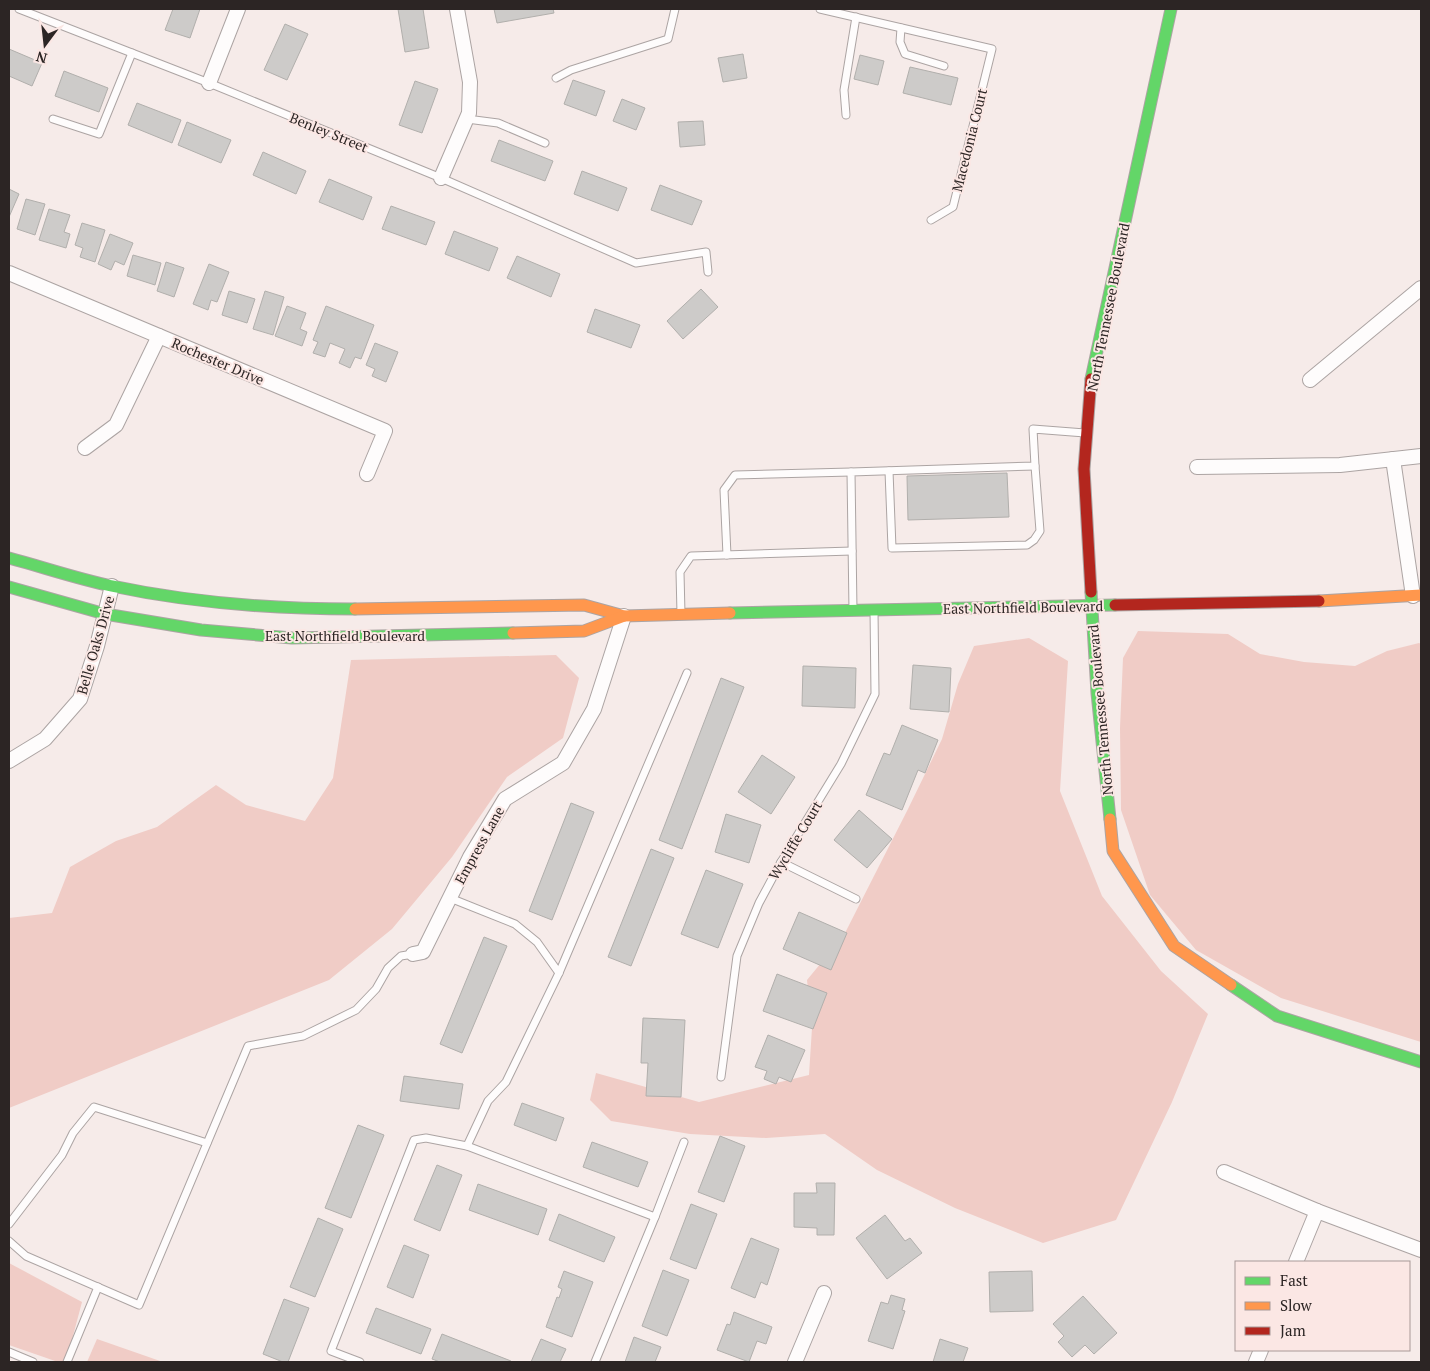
<svg xmlns="http://www.w3.org/2000/svg" width="1430" height="1371" font-family="'PT Serif',serif">
<style>
.green{fill:#f0ccc6}
.building{fill:#cdcbc9;stroke:#b1afac}
.lines{fill:none;stroke-linecap:round;stroke-linejoin:round}
.lane-casing{stroke:#aca4a3;stroke-width:9}
.street-casing{stroke:#aca4a3;stroke-width:16}
.fast-casing{stroke:#aca4a3;stroke-width:13}
.slow-casing{stroke:#aca4a3;stroke-width:13}
.jam-casing{stroke:#aca4a3;stroke-width:13}
.lane{stroke:#fefcfc;stroke-width:7}
.street{stroke:#fefcfc;stroke-width:14}
.fast{stroke:#63d668;stroke-width:11}
.slow{stroke:#ff974d;stroke-width:11}
.jam{stroke:#b3261e;stroke-width:11}
.labels{text-anchor:middle;dominant-baseline:central;stroke-width:4;stroke-linejoin:round;paint-order:stroke}
.street-label{font-size:14px;fill:#2c2524;stroke:#fbe7e4}
</style>
<rect width="100%" height="100%" fill="#f6ebe9"/>
<!-- green -->
<g class="green">
<path d="M1138 631 1228 634 1260 654 1304 662 1355 666 1387 651 1419 643 1421 644V1042L1281 998 1196 950 1150 895 1121 810 1120 728 1123 658Z"/>
<path d="M1029 638 1068 661 1060 791 1102 896 1161 971 1208 1014 1172 1102 1116 1220 1043 1243 955 1208 877 1170 825 1134 766 1138 690 1134 611 1121 590 1100 596 1073 699 1102 809 1075 812 1028 807 980 844 935 908 809 942 739 958 684 974 646Z"/>
<path d="M556 655 579 678 563 738 507 777 452 857 392 929 329 980 9 1108V918L52 913 70 867 116 841 157 827 216 785 246 805 305 821 333 778 351 660Z"/>
<path d="M9 1263 82 1302 66 1362H58L9 1345Z"/>
<path d="M97 1339 163 1362H87Z"/>
</g>
<!-- building -->
<g class="building">
<path d="M173 9H200L190 38 165 30Z"/>
<path d="M398 9H423L429 48 405 52Z"/>
<path d="M494 9H553L554 13 497 23Z"/>
<path d="M285 24 308 34 287 80 264 70Z"/>
<path d="M9 49 42 63 32 86 9 76Z"/>
<path d="M743 54 747 78 723 82 718 58Z"/>
<path d="M860 55 884 61 878 85 854 79Z"/>
<path d="M910 67 958 78 951 105 903 93Z"/>
<path d="M64 71 108 88 99 112 55 96Z"/>
<path d="M573 80 605 91 596 116 564 104Z"/>
<path d="M415 81 438 89 422 133 399 125Z"/>
<path d="M622 99 645 108 636 130 613 121Z"/>
<path d="M137 103 181 120 172 143 128 125Z"/>
<path d="M703 121 705 145 680 147 678 122Z"/>
<path d="M187 122 231 140 221 163 178 145Z"/>
<path d="M499 140 553 161 545 181 491 161Z"/>
<path d="M263 152 306 171 296 194 253 175Z"/>
<path d="M582 171 627 188 618 211 574 194Z"/>
<path d="M329 179 372 197 363 220 319 202Z"/>
<path d="M660 185 702 201 692 225 651 210Z"/>
<path d="M9 189 19 194 9 217Z"/>
<path d="M26 199 45 204 35 235 17 229Z"/>
<path d="M391 206 435 222 426 245 382 229Z"/>
<path d="M49 209 70 215 64 232 70 234 66 248 39 240Z"/>
<path d="M82 223 105 230 95 262 80 257 83 248 75 245Z"/>
<path d="M454 231 498 248 489 271 445 254Z"/>
<path d="M110 234 133 243 124 265 115 261 111 270 98 264Z"/>
<path d="M133 255 161 263 155 285 127 276Z"/>
<path d="M517 256 560 274 551 297 507 278Z"/>
<path d="M166 262 184 268 174 297 157 291Z"/>
<path d="M209 264 229 272 217 302 211 300 208 310 193 304Z"/>
<path d="M701 289 718 307 683 339 667 321Z"/>
<path d="M229 291 255 299 247 323 222 315Z"/>
<path d="M265 291 284 297 273 335 253 329Z"/>
<path d="M287 306 306 313 300 329 307 332 302 346 275 336Z"/>
<path d="M326 306 374 325 361 359 355 357 350 368 339 363 345 349 330 343 325 357 313 353 318 342 313 340Z"/>
<path d="M595 309 640 325 631 348 587 332Z"/>
<path d="M375 343 398 352 386 382 372 376 375 369 366 365Z"/>
<path d="M1007 473 1009 517 908 520 907 476Z"/>
<path d="M913 665 951 668 949 712 910 709Z"/>
<path d="M803 666 856 668 855 708 802 706Z"/>
<path d="M721 678 744 687 682 849 659 840Z"/>
<path d="M902 725 938 740 925 773 918 770 902 810 866 795 884 753 890 755Z"/>
<path d="M762 755 795 777 771 814 738 792Z"/>
<path d="M571 803 594 812 552 920 529 911Z"/>
<path d="M859 810 892 839 867 868 834 840Z"/>
<path d="M726 814 761 825 749 863 715 852Z"/>
<path d="M651 849 674 858 631 966 608 957Z"/>
<path d="M706 870 743 884 718 948 681 934Z"/>
<path d="M799 912 847 933 831 970 783 949Z"/>
<path d="M484 937 507 946 462 1053 440 1044Z"/>
<path d="M777 974 827 993 813 1029 763 1011Z"/>
<path d="M643 1018 685 1020 681 1097 646 1096 648 1063H641Z"/>
<path d="M768 1035 805 1050 791 1082 779 1077 776 1084 764 1079 767 1071 755 1067Z"/>
<path d="M404 1076 463 1084 459 1109 400 1101Z"/>
<path d="M522 1103 564 1118 556 1141 514 1125Z"/>
<path d="M358 1125 384 1135 351 1218 325 1208Z"/>
<path d="M720 1136 745 1146 724 1202 698 1192Z"/>
<path d="M592 1142 648 1162 638 1187 583 1167Z"/>
<path d="M437 1165 462 1175 440 1231 414 1220Z"/>
<path d="M816 1183H835L834 1235H817V1228L794 1227V1193H817Z"/>
<path d="M478 1184 547 1209 538 1235 469 1210Z"/>
<path d="M691 1204 717 1214 696 1269 670 1259Z"/>
<path d="M559 1214 615 1237 604 1262 549 1240Z"/>
<path d="M885 1215 905 1241 910 1238 922 1253 887 1279 856 1238Z"/>
<path d="M318 1218 343 1229 315 1297 290 1287Z"/>
<path d="M751 1238 779 1249 767 1285 761 1282 755 1298 731 1288Z"/>
<path d="M404 1245 429 1255 413 1298 387 1287Z"/>
<path d="M663 1270 689 1280 667 1336 642 1326Z"/>
<path d="M564 1271 593 1282 572 1337 546 1327 557 1297 559 1298 562 1289 558 1287Z"/>
<path d="M1032 1271 1033 1311 990 1312 989 1272Z"/>
<path d="M891 1295 905 1299 902 1310 905 1311 893 1349 868 1341 881 1302 888 1304Z"/>
<path d="M1083 1296 1117 1333 1094 1354 1085 1345 1072 1357 1058 1342 1064 1336 1053 1324Z"/>
<path d="M284 1299 309 1308 288 1362H283L263 1354Z"/>
<path d="M376 1308 431 1329 421 1354 366 1333Z"/>
<path d="M734 1312 772 1327 766 1344 757 1341 749 1362 717 1350 727 1324 730 1325Z"/>
<path d="M442 1334 511 1361 510 1362H440L432 1359Z"/>
<path d="M634 1337 661 1347 655 1362H625Z"/>
<path d="M541 1339 566 1349 560 1362H531Z"/>
<path d="M940 1339 968 1348 963 1362H933Z"/>
</g>
<g class="lines">
<defs>
<g id="lane">
<path d="M19 9 209 83 441 178 636 263 706 252 708 272"/>
<path d="M820 9 992 49 953 207 931 220"/>
<path d="M901 28 900 42 905 54 944 66"/>
<path d="M556 78 571 70 668 39 675 9"/>
<path d="M846 115 844 90 856 17"/>
<path d="M53 119 99 134 132 53"/>
<path d="M467 119 498 123 545 143"/>
<path d="M889 471 892 548 1027 545 1034 540 1040 531 1035 466"/>
<path d="M727 555 724 490 735 475 851 472"/>
<path d="M853 610 851 472 1035 466 1033 429 1085 433"/>
<path d="M681 614 680 572 691 556 852 551"/>
<path d="M781 862 856 899"/>
<path d="M450 898 515 924 537 942 559 973"/>
<path d="M721 1077 737 956 759 903 781 862 841 764 875 694 874 610"/>
<path d="M467 1146 488 1101 506 1082 559 973 687 673"/>
<path d="M9 1224 62 1155 73 1133 94 1107 207 1143"/>
<path d="M9 1241 26 1256 139 1305 248 1046 303 1036 356 1010 376 989 388 968 401 956 413 954"/>
<path d="M9 1352 33 1362"/>
<path d="M67 1362 98 1287"/>
<path d="M360 1362 331 1351 414 1140 426 1138 467 1146 655 1217"/>
<path d="M595 1362 655 1217 684 1142"/>
</g>
<g id="street">
<path d="M209 83 238 9"/>
<path d="M441 178 469 113 470 82 457 9"/>
<path d="M9 273 385 431 367 474"/>
<path d="M1310 380 1421 288"/>
<path d="M85 448 116 425 159 336"/>
<path d="M1393 459 1413 596"/>
<path d="M1197 467 1340 465 1421 456"/>
<path d="M9 761 45 739 80 699 97 646 112 586"/>
<path d="M413 954 423 952 470 857 505 799 563 763 594 709 624 616"/>
<path d="M1224 1172 1317 1211"/>
<path d="M1296 1262 1317 1211 1421 1250"/>
<path d="M795 1362 824 1293"/>
<path d="M1256 1362 1261 1350"/>
</g>
<g id="fast">
<path d="M1091 379 1171 9"/>
<path d="M9 558C43 567 78 579 112 586 192 603 274 609 355 609"/>
<path d="M9 587 105 614 201 630 292 638 513 633"/>
<path d="M1091 592 1097 693 1110 819"/>
<path d="M730 613 1115 605"/>
<path d="M1231 985 1277 1016 1421 1062"/>
</g>
<g id="slow">
<path d="M1319 601 1421 595"/>
<path d="M355 609 584 605 624 616 730 613"/>
<path d="M513 633 584 631 624 616"/>
<path d="M1110 819 1113 851 1174 946 1231 985"/>
</g>
<g id="jam">
<path d="M1091 379 1084 469 1091 592"/>
<path d="M1115 605 1319 601"/>
</g>
</defs>
<!-- lane casing -->
<use href="#lane" class="lane-casing"/>
<!-- street casing -->
<use href="#street" class="street-casing"/>
<!-- fast casing -->
<use href="#fast" class="fast-casing"/>
<!-- slow casing -->
<use href="#slow" class="slow-casing"/>
<!-- jam casing -->
<use href="#jam" class="jam-casing"/>
<!-- lane -->
<use href="#lane" class="lane"/>
<!-- street -->
<use href="#street" class="street"/>
<!-- fast -->
<use href="#fast" class="fast"/>
<!-- slow -->
<use href="#slow" class="slow"/>
<!-- jam -->
<use href="#jam" class="jam"/>
</g>
<g class="labels">
<!-- street labels -->
<g class="street-label">
<text transform="translate(329 132) rotate(22)">Benley Street</text>
<text transform="translate(969 140) rotate(-76)">Macedonia Court</text>
<text transform="translate(1108 307) rotate(-79)">North Tennessee Boulevard</text>
<text transform="translate(218 361) rotate(23)">Rochester Drive</text>
<text transform="translate(1023 607) rotate(-1)">East Northfield Boulevard</text>
<text x="345" y="635">East Northfield Boulevard</text>
<text transform="translate(95 645) rotate(-74)">Belle Oaks Drive</text>
<text transform="translate(1100 710) rotate(-95)">North Tennessee Boulevard</text>
<text transform="translate(795 840) rotate(-59)">Wycliffe Court</text>
<text transform="translate(479 845) rotate(-61)">Empress Lane</text>
</g>
</g>
<!-- border -->
<rect width="1430" height="1371" fill="none" stroke="#2c2524" stroke-width="20"/>
<!-- legend -->
<rect x="1235" y="1261" width="175" height="90" fill="#fbe7e4" stroke="#a89997"/>
<rect x="1245" y="1277" width="25" height="8" fill="#63d668" stroke="#a89997"/>
<text x="1280" y="1286" font-size="15" fill="#2c2524">Fast</text>
<rect x="1245" y="1302" width="25" height="8" fill="#ff974d" stroke="#a89997"/>
<text x="1280" y="1311" font-size="15" fill="#2c2524">Slow</text>
<rect x="1245" y="1327" width="25" height="8" fill="#b3261e" stroke="#a89997"/>
<text x="1280" y="1336" font-size="15" fill="#2c2524">Jam</text>
<!-- north arrow -->
<g transform="translate(45 45) rotate(195)" stroke="#fbe7e4" stroke-width="4" paint-order="stroke">
<path d="M0-4L9 19L0 12L-9 19Z" fill="#2c2524"/>
<text y="-8" font-size="14" font-weight="bold" text-anchor="middle" fill="#2c2524">N</text>
</g>
</svg>
